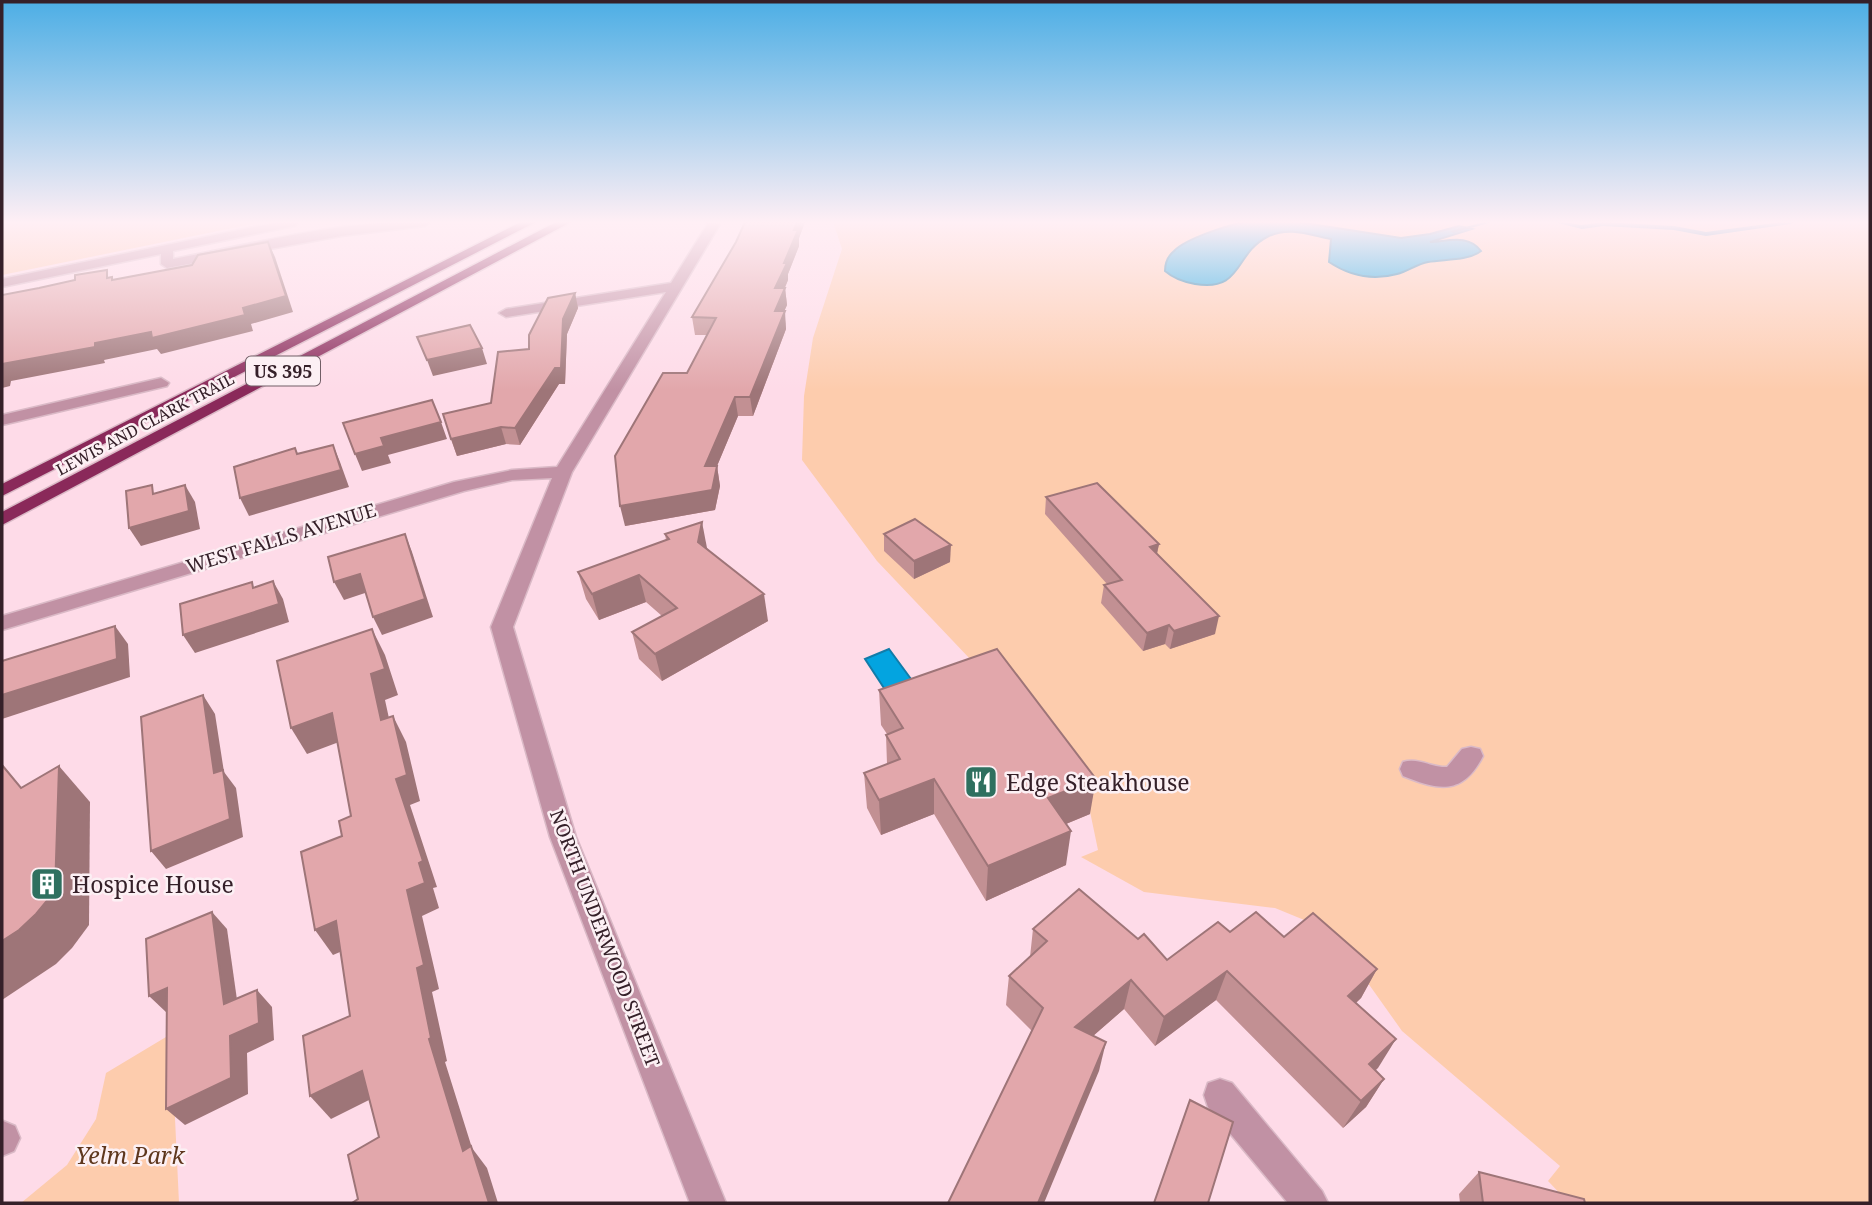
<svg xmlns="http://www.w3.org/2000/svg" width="1872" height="1205" font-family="'Noto Serif',serif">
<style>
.green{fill:#fdccad}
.water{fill:#03a4e0;stroke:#127ca9;stroke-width:2}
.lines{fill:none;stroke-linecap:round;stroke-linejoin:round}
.stream{fill:#127ca9;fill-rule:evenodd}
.minor-casing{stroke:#dab9c6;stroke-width:3}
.highway-casing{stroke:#dab9c6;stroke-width:3}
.minor{fill:#c191a4;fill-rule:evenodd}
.highway{fill:#8a295a;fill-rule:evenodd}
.wall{fill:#c29093}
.shaded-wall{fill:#9e7578}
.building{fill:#e2a7ab;stroke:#9e7578;stroke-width:2}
.labels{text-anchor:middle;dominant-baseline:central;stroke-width:5;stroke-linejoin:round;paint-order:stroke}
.far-street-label{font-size:16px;fill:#352029;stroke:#fcf0f4}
.shield{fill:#fcf0f4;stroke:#715e66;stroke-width:2}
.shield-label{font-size:18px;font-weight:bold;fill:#352029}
.street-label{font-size:19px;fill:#352029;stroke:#fcf0f4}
.near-poi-label{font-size:23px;fill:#352029;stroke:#fcf0f4;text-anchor:start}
.near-park-label{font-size:23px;font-style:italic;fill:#5e371d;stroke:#fcf0f4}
</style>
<rect width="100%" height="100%" fill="#fedbe8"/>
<!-- green -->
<g class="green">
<path d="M2 222H262L2 275Z"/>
<path d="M833 222H1870V1203H1569L1548 1181 1560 1166 1402 1031 1331 931 1275 908 1144 892 1081 857 1098 850 1083 778 877 561 802 460 804 396 813 338 842 249Z"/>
<path d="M171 1034 179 1203H21L67 1165 96 1119 106 1073Z"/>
</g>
<!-- water -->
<g class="water">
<path d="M1248 222H1298L1401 238 1430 234 1459 226 1472 229 1430 242C1449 241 1468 234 1481 251 1468 261 1444 259 1428 262 1417 264 1408 271 1397 274 1372 281 1350 276 1329 262L1331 239C1310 235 1288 226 1267 237 1234 254 1243 292 1195 284 1184 282 1173 278 1165 271 1165 264 1168 256 1174 251 1185 239 1232 223 1248 222Z"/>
<path d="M889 649 911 679 897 708 865 659Z"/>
</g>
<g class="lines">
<!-- stream -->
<g class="stream">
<path d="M1484 222H1492L1453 233 1450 231Z"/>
<path d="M1554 222H1564L1582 225 1603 222 1674 226 1706 232 1781 222H1794L1791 224 1706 236 1674 230 1603 226 1582 229Z"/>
</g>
<defs>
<g id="minor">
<path d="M278 222H300L294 226 173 251V259C254 244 350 218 431 222L425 226 341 236 167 268 161 264V254L2 287V279Z"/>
<path d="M705 222 720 224 572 472 513 627 576 837 726 1203H690L550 837 491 627 552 478 512 480 464 491 2 630V616L454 482 512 470 557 467 666 292 506 317 499 313 506 309 671 283 707 225Z"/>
<path d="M161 378 169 383 167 386 2 425V415Z"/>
<path d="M1471 747 1480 749 1483 756C1463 795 1440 791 1403 776L1400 769 1403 762C1418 757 1432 768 1447 767L1462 749Z"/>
<path d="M1220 1079 1232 1083 1322 1191 1328 1203H1288L1208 1107 1204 1095 1208 1083Z"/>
<path d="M3 1121 15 1126 20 1138 14 1151 2 1156Z"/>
</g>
<g id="highway">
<path d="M521 222H536L2 496V484Z"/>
<path d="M556 222H571L2 525V512Z"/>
</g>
</defs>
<!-- minor casing -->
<use href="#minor" class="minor-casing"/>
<!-- highway casing -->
<use href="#highway" class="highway-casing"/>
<!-- minor -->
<use href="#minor" class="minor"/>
<!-- highway -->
<use href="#highway" class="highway"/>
</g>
<!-- wall -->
<g class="wall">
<path d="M745 222H805L799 238V246L788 274V280L785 288 787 305 784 311 786 329 753 416H738L717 466 720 486 715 510 625 526 687 373 707 335H695L692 317 736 242Z"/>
<path d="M575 293 578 308 567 334 565 384H559L520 445 506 444 457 456 451 439 491 403 529 349Z"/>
<path d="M1046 497 1159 544 1157 554 1215 634 1170 649 1165 644 1143 651 1101 603 1104 585 1107 584 1045 514Z"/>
<path d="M665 534 707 548 768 621 662 681 639 659 632 632 662 616 646 602 599 620 586 599 578 572 666 540Z"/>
<path d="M884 534 950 562 914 579 884 551Z"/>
<path d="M879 690 1090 814 1066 824V865L986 901 934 814 881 835 867 808 864 773 887 764 886 735 887 734 881 725Z"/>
<path d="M1033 929 1138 939 1167 960 1230 932 1284 937 1377 969 1361 998 1356 1003 1396 1039 1375 1070 1384 1079 1366 1107 1343 1128 1216 1000 1155 1046 1124 1009 1093 1036 1099 1071 1032 1031 1006 1005 1009 976 1030 957Z"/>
<path d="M1479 1172 1585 1203H1460L1459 1194Z"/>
</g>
<!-- shaded-wall -->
<g class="shaded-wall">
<path d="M797 222H805L799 238V246L788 274V280L777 305 775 288Z"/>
<path d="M268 242 275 257 293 312 251 324 253 331 161 354 157 349 104 360 105 363 11 381 10 386 2 388V364L95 343 243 308Z"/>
<path d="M785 288 787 305 777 328 775 311Z"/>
<path d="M575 293 578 308 567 334 565 384H559L520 445 515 428Z"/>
<path d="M785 311 786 329 753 416 750 397Z"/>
<path d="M482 348 487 364 433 376 427 360Z"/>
<path d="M735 397 738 416 717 466 720 486 715 510 625 526 620 506 705 466Z"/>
<path d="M441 422 447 439 388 455 391 463 362 471 355 454 381 438Z"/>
<path d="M501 427 506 444 457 456 451 439Z"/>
<path d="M333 445 340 462 349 487 249 516 240 498Z"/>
<path d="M185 485 195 502 200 529 141 546 129 528Z"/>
<path d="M702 522 707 548 703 568 698 542Z"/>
<path d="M405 534 412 552 433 617 382 635 373 617Z"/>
<path d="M1159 544 1155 562 1150 547Z"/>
<path d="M951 545 950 562 914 579V561Z"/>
<path d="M360 574 368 592 344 600 334 582Z"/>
<path d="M639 575 646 602 599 620 592 594Z"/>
<path d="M273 581 283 599 289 622 195 653 183 635Z"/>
<path d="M764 594 768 621 662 681 655 654Z"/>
<path d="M1219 616 1215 634 1170 649 1174 631Z"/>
<path d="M1169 625 1165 644 1143 651 1147 633Z"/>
<path d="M115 626 128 644 130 677 2 719V695Z"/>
<path d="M372 629 385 655 398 695 385 700 395 746 381 720 371 674Z"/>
<path d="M203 695 215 714 224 772 236 788 243 837 166 869 151 851 214 773Z"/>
<path d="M332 713 347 739 307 754 291 728Z"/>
<path d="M393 716 406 742 420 801 410 805 437 887 433 888 439 908 422 916 439 989 432 992 447 1061 445 1062 472 1148 487 1168 498 1203H489L463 1151 429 1039 417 968 407 890 419 863 396 779Z"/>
<path d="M59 766 90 802 89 925 72 948 56 964 2 1000V941Z"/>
<path d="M934 779V814L881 835 879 800Z"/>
<path d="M1096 779 1090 814 1044 833 1048 798Z"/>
<path d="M1071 831 1066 865 986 901 988 866Z"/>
<path d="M212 912 227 929 240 1021 224 1004Z"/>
<path d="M336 921 354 946 333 955 315 930Z"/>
<path d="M1377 969 1361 998 1332 1025 1348 996Z"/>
<path d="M1227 971 1216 1000 1155 1046 1164 1017Z"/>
<path d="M1131 980 1124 1009 1070 1056 1075 1027Z"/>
<path d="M167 988 184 1005 167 1013 149 996Z"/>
<path d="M257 990 272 1007 274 1040 247 1053 248 1094 185 1125 166 1109 230 1036Z"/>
<path d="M1396 1039 1378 1068 1352 1093 1369 1064Z"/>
<path d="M1106 1042 1099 1071 1044 1203H1038Z"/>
<path d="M362 1071 381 1094 331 1119 310 1096Z"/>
<path d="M1384 1079 1366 1107 1343 1128 1361 1101Z"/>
</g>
<!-- building -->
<g class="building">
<path d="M745 222H797L794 230H798L784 263H787L775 288H785L775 311H785L750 397H735L705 466H717L712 490 620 506 615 456 663 373H687L716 318 692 317 736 242Z"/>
<path d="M268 242 286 296 243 308 245 315 152 338 151 332 95 343V347L2 364V295L39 288 75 280V275L107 270V278L112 277V280L192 265 198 255Z"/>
<path d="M575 293 563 319 561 368H555L515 428 501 427 451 439 443 414 491 403 498 352 529 349V335L548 298Z"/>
<path d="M470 325 482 348 427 360 417 337Z"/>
<path d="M432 400 441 422 381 438 384 446 355 454 343 423Z"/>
<path d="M333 445 341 470 240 498 234 467 295 448 297 454Z"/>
<path d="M1097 483 1159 544 1150 547 1219 616 1174 631 1169 625 1147 633 1104 585 1122 580 1046 497Z"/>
<path d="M152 485 153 494 185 485 189 511 129 528 126 491Z"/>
<path d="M915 519 951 545 914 561 884 534Z"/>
<path d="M702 522 698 542 764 594 655 654 632 632 677 608 639 575 592 594 578 572 669 539 665 534Z"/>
<path d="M405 534 425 599 373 617 360 574 334 582 328 557Z"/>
<path d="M273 581 279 604 183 635 180 604 252 582 253 588Z"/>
<path d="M115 626 117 659 2 695V661Z"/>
<path d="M372 629 385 669 371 674 381 720 393 716 407 775 396 779 423 861 419 863 425 883 407 890 424 965 417 968 431 1038 429 1039 463 1151 471 1146 489 1203H352L358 1199 348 1155 379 1137 362 1071 310 1096 303 1036 350 1016 336 921 315 930 301 852 342 836 339 821 351 816 332 713 291 728 277 661Z"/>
<path d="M997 649 1096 779 1048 798 1071 831 988 866 934 779 879 800 864 773 900 759 886 735 903 728 879 690Z"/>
<path d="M203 695 214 773 223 770 230 819 151 851 141 717Z"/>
<path d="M2 765 21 788 59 766 55 891 36 914 19 930 2 941Z"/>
<path d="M1079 889 1138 939 1144 934 1167 960 1218 922 1230 932 1256 912 1284 937 1313 913 1377 969 1348 996 1396 1039 1369 1064 1384 1079 1361 1101 1227 971 1164 1017 1131 980 1075 1027 1106 1042 1038 1203H948L1043 1008 1009 976 1047 941 1033 929Z"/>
<path d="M212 912 224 1004 257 990 259 1023 230 1036 231 1078 166 1109 167 988 149 996 146 939Z"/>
<path d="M1190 1100 1233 1122 1208 1203H1154Z"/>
<path d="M1479 1172 1584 1199 1585 1203H1483Z"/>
</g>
<!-- sky -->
<linearGradient id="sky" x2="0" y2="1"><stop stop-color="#4caee5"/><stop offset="0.57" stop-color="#ffeff5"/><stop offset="1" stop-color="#ffeff5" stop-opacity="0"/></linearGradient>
<rect width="1872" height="390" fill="url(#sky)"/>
<!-- icons -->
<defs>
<symbol id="restaurant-square" viewBox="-11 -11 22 22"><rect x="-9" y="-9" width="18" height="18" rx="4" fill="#2f705f" stroke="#fcf0f4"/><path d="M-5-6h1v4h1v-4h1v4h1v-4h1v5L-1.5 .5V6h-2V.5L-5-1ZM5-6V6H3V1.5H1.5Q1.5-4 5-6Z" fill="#fff"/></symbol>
<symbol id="building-square" viewBox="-11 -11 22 22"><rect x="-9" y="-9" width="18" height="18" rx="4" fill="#2f705f" stroke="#fcf0f4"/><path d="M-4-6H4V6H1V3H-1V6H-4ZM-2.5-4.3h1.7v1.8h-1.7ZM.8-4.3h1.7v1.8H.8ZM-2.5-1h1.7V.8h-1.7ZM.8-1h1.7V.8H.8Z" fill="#fff"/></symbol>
</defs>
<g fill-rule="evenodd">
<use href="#restaurant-square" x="962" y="763" width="38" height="38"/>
<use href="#building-square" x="28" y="865" width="38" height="38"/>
</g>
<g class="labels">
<!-- far-street labels -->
<g class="far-street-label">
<text transform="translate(145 424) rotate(-28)">LEWIS AND CLARK TRAIL</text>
</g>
<!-- shield labels -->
<rect class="shield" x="246" y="356.5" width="74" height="29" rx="5"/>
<g class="shield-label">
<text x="283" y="371">US 395</text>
</g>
<!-- street labels -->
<g class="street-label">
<text transform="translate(281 538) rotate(-17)">WEST FALLS AVENUE</text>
<text transform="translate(605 938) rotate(69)">NORTH UNDERWOOD STREET</text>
</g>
<!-- near-poi labels -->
<g class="near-poi-label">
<text x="1006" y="782">Edge Steakhouse</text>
<text x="72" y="884">Hospice House</text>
</g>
<!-- near-park labels -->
<g class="near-park-label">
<text x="130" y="1155">Yelm Park</text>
</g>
</g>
<!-- border -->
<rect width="1872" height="1205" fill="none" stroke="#352029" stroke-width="7"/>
</svg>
